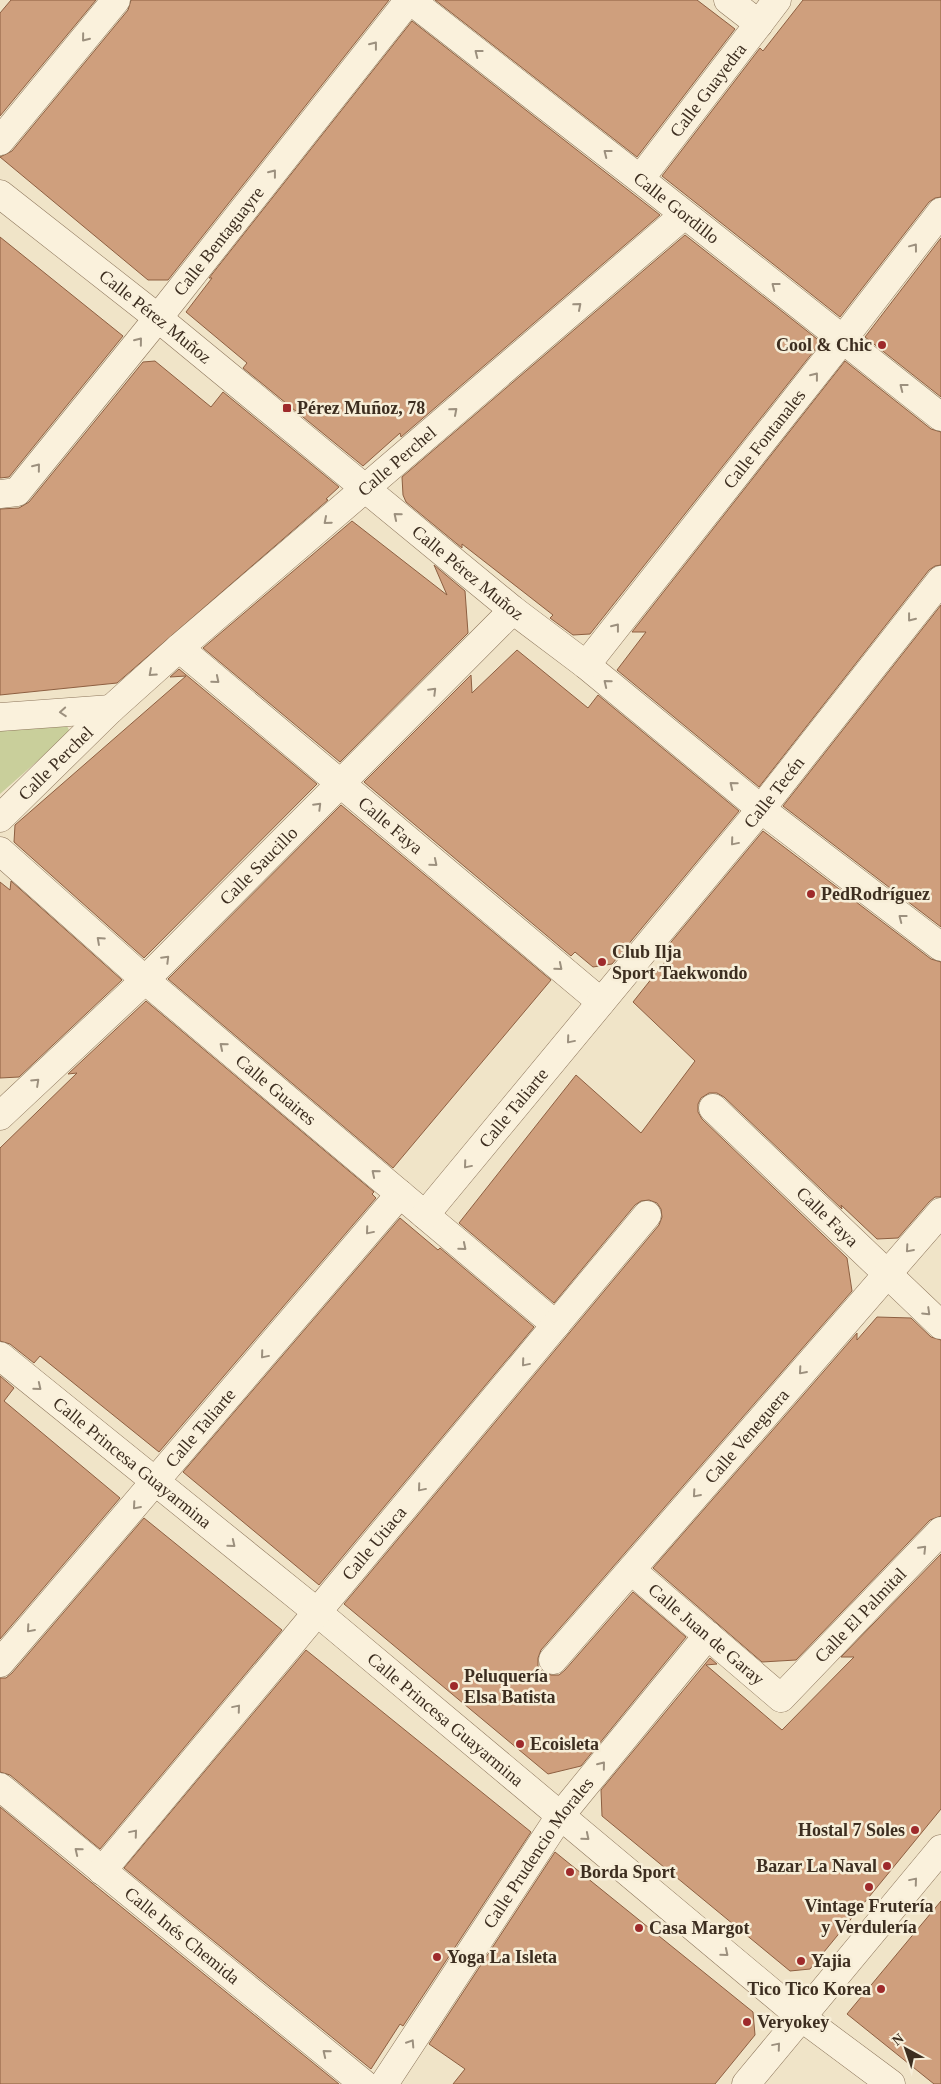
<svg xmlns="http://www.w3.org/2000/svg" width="941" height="2084" font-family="Georgia,serif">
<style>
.green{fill:#c9cf9b}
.building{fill:#cf9f7d;stroke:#8d5f41}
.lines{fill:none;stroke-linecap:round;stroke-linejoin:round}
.minor-casing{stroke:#8d765c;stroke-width:29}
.minor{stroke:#faf1dc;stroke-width:28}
.oneway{stroke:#9c907e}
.poi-dot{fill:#9e2a2b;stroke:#f7eed8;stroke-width:2}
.labels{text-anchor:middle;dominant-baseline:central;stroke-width:5;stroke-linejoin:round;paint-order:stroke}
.street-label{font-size:18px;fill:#3d2e20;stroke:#f7eed8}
.poi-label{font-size:18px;font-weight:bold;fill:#3d2e20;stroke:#f7eed8;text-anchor:start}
</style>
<rect width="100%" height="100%" fill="#f0e4c8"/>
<!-- green -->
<path class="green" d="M66 724 69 730 68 734 0 794V727Z"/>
<!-- building -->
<g class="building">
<path d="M11 0H96L0 116V13Z"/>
<path d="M131 0H389L168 280H148L0 157 12 151 128 10Z"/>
<path d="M435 0H697L735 29 637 157Z"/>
<path d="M803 0H941V197L935 198 929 202 840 317 662 176 760 48 763 51Z"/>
<path d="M412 21 660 215 401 437 400 433 363 466 243 368 247 363 186 312 212 278H209Z"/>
<path d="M685 235 821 342 590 634 573 635 550 618 553 615 462 544V548L406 502 403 495 402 477Z"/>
<path d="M0 237 123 336 9 477 0 478Z"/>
<path d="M941 238V397L865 337Z"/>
<path d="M155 361 211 407 223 392 339 487 326 499 328 500 117 683 0 695V509L19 508 29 502 143 362Z"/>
<path d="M845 361 931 429 941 432V565L935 566 929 570 759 787 617 670 646 632H632Z"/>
<path d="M352 521 447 595 434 565 465 591 468 633 340 762 203 648Z"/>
<path d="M941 605V927L783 806Z"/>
<path d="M517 650 588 708 598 695 739 811 612 964 593 967 575 952 571 956 364 782 471 675 472 693Z"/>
<path d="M179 669 317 784 144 958 14 842 15 825 186 676 170 677Z"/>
<path d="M341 805 551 980 393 1168 168 979Z"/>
<path d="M763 831 931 959 941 962V1197H935L929 1202 898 1238 877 1239 841 1205 842 1209 724 1097 717 1093H709L701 1098 698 1104V1112L702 1119 847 1258 852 1291 541 1650 538 1658V1666L542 1671 551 1675H559L565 1670 633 1592 686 1637 581 1766 548 1774 344 1604 659 1225 662 1217 661 1209 657 1203 649 1200 641 1201 635 1205 554 1303 459 1223 576 1075 641 1133 695 1061 633 1002 668 958 657 959Z"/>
<path d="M11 881 122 980 19 1077 0 1078V882L10 890Z"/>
<path d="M146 1001 374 1192 372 1194 376 1198 159 1452 40 1356 34 1363 10 1344 0 1341V1148L77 1073 68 1074Z"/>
<path d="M400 1218 438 1250 440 1248 534 1327 319 1585 183 1472Z"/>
<path d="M877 1317 911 1318 931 1337 941 1340V1516L930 1520 796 1660 762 1662 653 1568 857 1333V1340Z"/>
<path d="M0 1376 14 1388 4 1401 120 1498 0 1639Z"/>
<path d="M144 1518 282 1630 100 1849 10 1775 0 1772V1678H6L12 1673Z"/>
<path d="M941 1554V1809L810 1969 790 1971 602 1816 601 1790 710 1658 717 1664 706 1665 782 1730 854 1657H841Z"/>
<path d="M306 1650 531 1832 403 2026 400 2024 371 2069 124 1868Z"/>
<path d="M0 1807 92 1883 339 2084H0Z"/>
<path d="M555 1852 753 2012 755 2035 715 2084H453L465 2069 429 2044Z"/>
<path d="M941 1901V2084H934L847 2014Z"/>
</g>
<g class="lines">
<defs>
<g id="minor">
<path id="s1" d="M410 0 640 179 941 417"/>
<path d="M728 0 759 24"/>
<path d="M0 141 116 0"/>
<path id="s2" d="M640 179 777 0"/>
<path id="s3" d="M0 194 158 318 513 610 586 665 761 809 941 947"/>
<path id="s4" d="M0 494 17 492 158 318 409 0"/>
<path id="s5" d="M179 648 601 1002"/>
<path id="s6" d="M586 665 843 339 941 212"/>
<path d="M0 717 111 709"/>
<path id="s7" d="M0 818 111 709 179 648 684 215"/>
<path id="s8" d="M0 851 145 980 556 1325"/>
<path id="s9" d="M713 1108 941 1325"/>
<path id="s10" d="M0 1116 145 980 513 610"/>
<path id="s11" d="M425 1215 761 809 941 580"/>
<path id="s12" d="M0 1356 317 1612 801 2017 891 2084"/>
<path id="s13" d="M631 1570 781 1698 941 1531"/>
<path id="s14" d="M553 1660 941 1212"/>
<path id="s15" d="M0 1663 400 1194"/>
<path id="s16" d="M0 1787 364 2084"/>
<path id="s17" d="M102 1871 647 1215"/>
<path id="s18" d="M384 2084 560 1816 708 1635"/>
<path d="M746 2084 941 1849"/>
</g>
</defs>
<!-- minor casing -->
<use href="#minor" class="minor-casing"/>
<!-- minor -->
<use href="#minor" class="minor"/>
</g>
<!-- one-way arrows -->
<defs><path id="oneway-chevron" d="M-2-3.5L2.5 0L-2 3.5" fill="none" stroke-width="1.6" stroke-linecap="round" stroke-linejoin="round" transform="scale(1.25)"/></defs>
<g class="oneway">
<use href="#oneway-chevron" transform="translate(85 38) rotate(129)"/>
<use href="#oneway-chevron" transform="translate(374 45) rotate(-52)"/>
<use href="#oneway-chevron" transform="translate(478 53) rotate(-142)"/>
<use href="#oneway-chevron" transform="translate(607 153) rotate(-142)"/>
<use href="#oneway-chevron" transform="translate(273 173) rotate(-52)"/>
<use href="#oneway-chevron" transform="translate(914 247) rotate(-53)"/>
<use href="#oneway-chevron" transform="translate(775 286) rotate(-142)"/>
<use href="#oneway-chevron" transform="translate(578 306) rotate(-41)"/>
<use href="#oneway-chevron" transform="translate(139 341) rotate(-51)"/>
<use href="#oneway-chevron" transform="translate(815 376) rotate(-52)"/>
<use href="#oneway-chevron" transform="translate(903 387) rotate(-142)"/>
<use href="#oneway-chevron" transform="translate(454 411) rotate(-41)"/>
<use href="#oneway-chevron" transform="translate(37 467) rotate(-51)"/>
<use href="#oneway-chevron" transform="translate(397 516) rotate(-140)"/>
<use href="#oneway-chevron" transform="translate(327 521) rotate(139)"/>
<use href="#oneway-chevron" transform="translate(911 618) rotate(128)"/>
<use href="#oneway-chevron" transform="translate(616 627) rotate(-52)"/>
<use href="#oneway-chevron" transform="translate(152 673) rotate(138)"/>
<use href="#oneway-chevron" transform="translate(216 680) rotate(40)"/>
<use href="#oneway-chevron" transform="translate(607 683) rotate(-141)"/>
<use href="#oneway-chevron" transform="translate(433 691) rotate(-45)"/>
<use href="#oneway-chevron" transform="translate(63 712) rotate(176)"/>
<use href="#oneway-chevron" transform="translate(733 785) rotate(-141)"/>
<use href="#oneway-chevron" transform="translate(318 806) rotate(-45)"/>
<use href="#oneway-chevron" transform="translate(734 842) rotate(130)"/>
<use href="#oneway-chevron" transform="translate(434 863) rotate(40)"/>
<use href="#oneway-chevron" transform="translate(902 918) rotate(-142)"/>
<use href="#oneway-chevron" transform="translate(100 940) rotate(-138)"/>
<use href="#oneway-chevron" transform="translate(166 959) rotate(-45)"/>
<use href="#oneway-chevron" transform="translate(559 967) rotate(40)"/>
<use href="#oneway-chevron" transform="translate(570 1040) rotate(130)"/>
<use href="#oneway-chevron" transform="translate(223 1046) rotate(-140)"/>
<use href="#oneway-chevron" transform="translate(36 1082) rotate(-43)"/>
<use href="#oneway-chevron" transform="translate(467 1165) rotate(130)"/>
<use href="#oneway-chevron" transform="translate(375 1173) rotate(-140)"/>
<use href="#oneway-chevron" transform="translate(369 1231) rotate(130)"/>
<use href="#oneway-chevron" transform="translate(463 1247) rotate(40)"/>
<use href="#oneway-chevron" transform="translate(909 1249) rotate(131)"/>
<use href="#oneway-chevron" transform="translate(927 1312) rotate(44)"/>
<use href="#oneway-chevron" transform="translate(264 1355) rotate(130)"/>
<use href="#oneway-chevron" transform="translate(525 1363) rotate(130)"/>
<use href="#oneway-chevron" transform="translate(802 1371) rotate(131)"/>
<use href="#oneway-chevron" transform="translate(38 1387) rotate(39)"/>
<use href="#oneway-chevron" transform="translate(421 1488) rotate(130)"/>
<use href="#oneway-chevron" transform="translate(696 1494) rotate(131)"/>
<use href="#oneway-chevron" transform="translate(136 1506) rotate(131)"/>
<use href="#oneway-chevron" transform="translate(232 1544) rotate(39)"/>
<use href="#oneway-chevron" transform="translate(923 1549) rotate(-46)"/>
<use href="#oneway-chevron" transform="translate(30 1629) rotate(131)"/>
<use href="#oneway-chevron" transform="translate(237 1708) rotate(-50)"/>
<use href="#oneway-chevron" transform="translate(602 1765) rotate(-51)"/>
<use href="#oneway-chevron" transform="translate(134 1833) rotate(-50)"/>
<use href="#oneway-chevron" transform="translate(586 1837) rotate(40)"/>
<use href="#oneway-chevron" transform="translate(78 1851) rotate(-141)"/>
<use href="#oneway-chevron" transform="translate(914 1881) rotate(-50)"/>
<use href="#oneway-chevron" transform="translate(725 1953) rotate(40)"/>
<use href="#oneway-chevron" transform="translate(411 2043) rotate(-57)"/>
<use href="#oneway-chevron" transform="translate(777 2046) rotate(-50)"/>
<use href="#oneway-chevron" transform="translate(326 2053) rotate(-141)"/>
</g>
<!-- markers -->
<g class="poi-dot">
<circle cx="882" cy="345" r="5"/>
<rect x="282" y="403" width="10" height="10" rx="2.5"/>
<circle cx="811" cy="894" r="5"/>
<circle cx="602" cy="962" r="5"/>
<circle cx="454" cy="1686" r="5"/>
<circle cx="520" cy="1744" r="5"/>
<circle cx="915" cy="1830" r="5"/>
<circle cx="887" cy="1866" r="5"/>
<circle cx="570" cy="1872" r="5"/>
<circle cx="869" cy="1887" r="5"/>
<circle cx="639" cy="1928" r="5"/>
<circle cx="437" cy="1957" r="5"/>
<circle cx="801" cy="1961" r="5"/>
<circle cx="881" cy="1989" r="5"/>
<circle cx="747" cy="2022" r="5"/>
</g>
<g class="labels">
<!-- street labels -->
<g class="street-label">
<text stroke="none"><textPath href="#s2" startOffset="112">Calle Guayedra</textPath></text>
<text stroke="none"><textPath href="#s1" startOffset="338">Calle Gordillo</textPath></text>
<text stroke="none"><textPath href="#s4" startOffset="339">Calle Bentaguayre</textPath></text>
<text stroke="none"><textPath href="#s3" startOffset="198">Calle Pérez Muñoz</textPath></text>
<text stroke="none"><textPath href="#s6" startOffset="288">Calle Fontanales</textPath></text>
<text stroke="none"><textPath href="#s7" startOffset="534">Calle Perchel</textPath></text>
<text stroke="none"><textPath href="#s3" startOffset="602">Calle Pérez Muñoz</textPath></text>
<text stroke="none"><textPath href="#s7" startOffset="78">Calle Perchel</textPath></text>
<text stroke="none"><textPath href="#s11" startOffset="548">Calle Tecén</textPath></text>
<text stroke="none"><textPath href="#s5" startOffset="276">Calle Faya</textPath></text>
<text stroke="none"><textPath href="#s10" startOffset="360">Calle Saucillo</textPath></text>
<text stroke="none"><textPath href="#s8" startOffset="365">Calle Guaires</textPath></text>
<text stroke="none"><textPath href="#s11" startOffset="139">Calle Taliarte</textPath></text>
<text stroke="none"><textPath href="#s9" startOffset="158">Calle Faya</textPath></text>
<text stroke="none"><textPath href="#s15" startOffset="309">Calle Taliarte</textPath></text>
<text stroke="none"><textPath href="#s14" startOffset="296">Calle Veneguera</textPath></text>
<text stroke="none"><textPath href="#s12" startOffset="170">Calle Princesa Guayarmina</textPath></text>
<text stroke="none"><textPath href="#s17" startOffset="426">Calle Utiaca</textPath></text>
<text stroke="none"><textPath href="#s13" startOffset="312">Calle El Palmital</textPath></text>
<text stroke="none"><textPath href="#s13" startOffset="99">Calle Juan de Garay</textPath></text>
<text stroke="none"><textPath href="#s12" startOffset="575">Calle Princesa Guayarmina</textPath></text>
<text stroke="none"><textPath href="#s18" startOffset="278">Calle Prudencio Morales</textPath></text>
<text stroke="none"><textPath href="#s16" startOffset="235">Calle Inés Chemida</textPath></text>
</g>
<!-- poi labels -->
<g class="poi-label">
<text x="872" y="345" text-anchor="end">Cool &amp; Chic</text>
<text x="297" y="408">Pérez Muñoz, 78</text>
<text x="821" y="894">PedRodríguez</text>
<text x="612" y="952">Club Ilja<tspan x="612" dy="21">Sport Taekwondo</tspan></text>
<text x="464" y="1676">Peluquería<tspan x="464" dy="21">Elsa Batista</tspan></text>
<text x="530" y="1744">Ecoisleta</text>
<text x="905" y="1830" text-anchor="end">Hostal 7 Soles</text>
<text x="877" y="1866" text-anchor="end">Bazar La Naval</text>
<text x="580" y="1872">Borda Sport</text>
<text x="869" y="1906" text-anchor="middle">Vintage Frutería<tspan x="869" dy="21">y Verdulería</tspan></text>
<text x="649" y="1928">Casa Margot</text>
<text x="447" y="1957">Yoga La Isleta</text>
<text x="811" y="1961">Yajia</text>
<text x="871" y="1989" text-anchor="end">Tico Tico Korea</text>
<text x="757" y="2022">Veryokey</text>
</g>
</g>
<!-- north arrow -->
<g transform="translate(906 2049) rotate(320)" stroke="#f7eed8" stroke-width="4" paint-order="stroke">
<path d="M0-4L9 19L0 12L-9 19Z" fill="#3d2e20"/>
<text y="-8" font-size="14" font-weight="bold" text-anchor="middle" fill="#3d2e20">N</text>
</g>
</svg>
